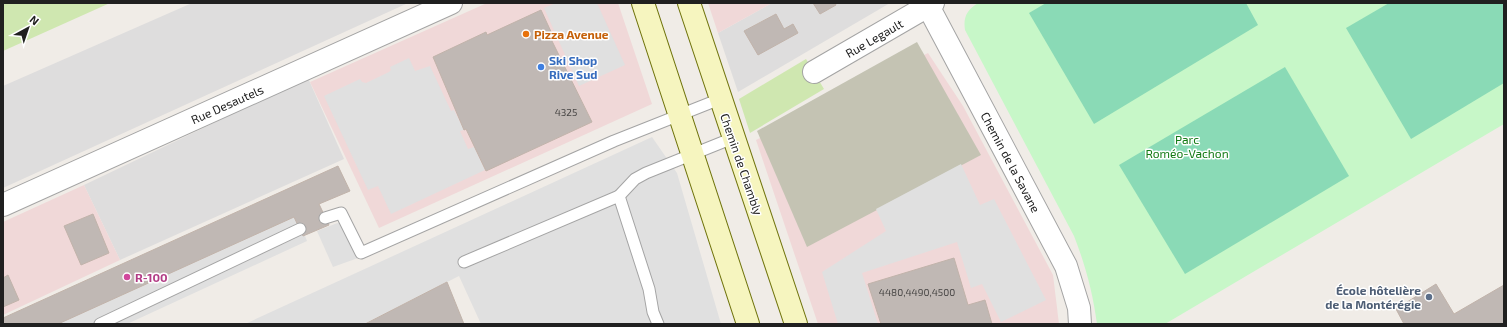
<svg xmlns="http://www.w3.org/2000/svg" width="1507" height="327" font-family="'Exo 2',sans-serif">
<style>
.residential{fill:#dedddd}
.commercial{fill:#f0d8d8}
.construction{fill:#c4c3b3}
.grass{fill:#cfe7b0}
.park{fill:#c7f7c8}
.pitch{fill:#8adab6}
.parking{fill:#e0e0e0}
.building{fill:#c0b8b4;stroke:#c1b3aa}
.lines{fill:none;stroke-linecap:round;stroke-linejoin:round}
.service-casing{stroke:#a4a4a4;stroke-width:13}
.minor-casing{stroke:#a4a4a4;stroke-width:24}
.secondary-casing{stroke:#6f730b;stroke-width:24}
.service{stroke:#fff;stroke-width:11}
.minor{stroke:#fff;stroke-width:22}
.secondary{stroke:#f6f5bf;stroke-width:22}
.food-dot{fill:#e8710a;stroke:#fff;stroke-width:1.5}
.shop-dot{fill:#3f7fe0;stroke:#fff;stroke-width:1.5}
.hotel-dot{fill:#d1479c;stroke:#fff;stroke-width:1.5}
.service-dot{fill:#5c6f8a;stroke:#fff;stroke-width:1.5}
.labels{text-anchor:middle;dominant-baseline:central;stroke-width:3;stroke-linejoin:round;paint-order:stroke}
.number-label{font-size:10px;fill:#484645}
.food-label{font-size:12px;font-weight:bold;fill:#c56008;stroke:#fff;text-anchor:start}
.street-label{font-size:12px;fill:#202020;stroke:#fff}
.shop-label{font-size:12px;font-weight:bold;fill:#366cbe;stroke:#fff;text-anchor:start}
.park-label{font-size:12px;fill:#127a14;stroke:#fff}
.hotel-label{font-size:12px;font-weight:bold;fill:#b23c85;stroke:#fff;text-anchor:start}
.service-label{font-size:12px;font-weight:bold;fill:#4e5e75;stroke:#fff;text-anchor:end}
</style>
<rect width="100%" height="100%" fill="#f0ece7"/>
<!-- residential -->
<g class="residential">
<path d="M192 3H408L3 188V86Z"/>
<path d="M772 3H890L738 92 718 33Z"/>
<path d="M308 78 344 159 120 260 84 185Z"/>
</g>
<!-- commercial -->
<g class="commercial">
<path d="M487 3H618L652 104 379 228 310 82Z"/>
<path d="M708 3H772L718 33Z"/>
<path d="M928 53 963 106 1053 275 1059 324H818L756 140Z"/>
<path d="M84 185 120 260 3 315V222Z"/>
</g>
<!-- construction -->
<path class="construction" d="M917 42 981 155 807 247 757 131Z"/>
<!-- grass -->
<g class="grass">
<path d="M3 3H110L3 51Z"/>
<path d="M806 59 824 89 750 133 739 99Z"/>
</g>
<!-- park -->
<path class="park" d="M978 3H1504V124L1165 324H1097C1093 293 1085 264 1074 236L965 30C963 17 967 10 978 3Z"/>
<!-- pitch -->
<g class="pitch">
<path d="M1046 3H1246L1258 25 1094 124 1029 13Z"/>
<path d="M1389 3H1504V83L1411 139 1346 28Z"/>
<path d="M1285 67 1349 176 1185 274 1119 165Z"/>
</g>
<!-- parking -->
<g class="parking">
<path d="M556 3H597L625 65 579 86 544 8Z"/>
<path d="M409 58 415 71 430 66 451 111 454 110 464 130 460 131 468 149 474 147 485 170 391 214 378 186 368 190 324 96 360 79 362 82 366 83 389 72 391 70 390 67Z"/>
<path d="M652 137 677 173 721 324H481L459 276 364 324H245Z"/>
<path d="M961 164 980 205 994 199 1046 300 1001 322 982 284 971 288 957 242 862 273 878 324H838L822 272 886 231 876 209Z"/>
<path d="M295 211 307 241 127 324H49Z"/>
<path d="M340 222 358 258 333 267 317 231Z"/>
</g>
<!-- building -->
<g class="building">
<path d="M813 3H835L836 5 820 14Z"/>
<path d="M541 10 553 36 550 37 592 122 486 171 466 129 464 130 433 57 486 32 487 35Z"/>
<path d="M776 14 784 29 793 24 798 33 758 55 744 31Z"/>
<path d="M338 166 350 191 319 204 329 225 303 236 294 217 58 324H3V318Z"/>
<path d="M93 214 109 253 81 265 64 226Z"/>
<path d="M954 258 968 305 985 300 992 324H881L868 284Z"/>
<path d="M8 275 19 300 3 307V278Z"/>
<path d="M447 282 464 324H365Z"/>
<path d="M1436 284 1454 314 1504 285V324H1404L1396 309Z"/>
</g>
<g class="lines">
<defs>
<g id="service">
<path d="M619 196 635 179 646 173 733 138"/>
<path d="M325 218 341 213 361 253 614 141 720 99"/>
<path d="M464 262 619 196 649 289 653 312 658 324"/>
<path d="M100 324 300 229"/>
</g>
<g id="minor">
<path d="M928 6 1066 266 1079 308 1080 324"/>
<path d="M814 72 933 3"/>
<path d="M3 205 451 3"/>
</g>
<g id="secondary">
<path d="M643 3 748 324"/>
<path d="M689 3 796 324"/>
</g>
</defs>
<!-- service casing -->
<use href="#service" class="service-casing"/>
<!-- minor casing -->
<use href="#minor" class="minor-casing"/>
<!-- secondary casing -->
<use href="#secondary" class="secondary-casing"/>
<!-- service -->
<use href="#service" class="service"/>
<!-- minor -->
<use href="#minor" class="minor"/>
<!-- secondary -->
<use href="#secondary" class="secondary"/>
</g>
<!-- markers -->
<circle class="food-dot" cx="526" cy="34" r="4"/>
<circle class="shop-dot" cx="541" cy="67" r="4"/>
<circle class="hotel-dot" cx="127" cy="277" r="4"/>
<circle class="service-dot" cx="1429" cy="297" r="4"/>
<g class="labels">
<!-- number labels -->
<g class="number-label">
<text x="566" y="112">4325</text>
<text x="917" y="292">4480,4490,4500</text>
</g>
<!-- food labels -->
<g class="food-label">
<text x="534" y="34">Pizza Avenue</text>
</g>
<!-- street labels -->
<g class="street-label">
<text transform="translate(874 38) rotate(-30)">Rue Legault</text>
<text transform="translate(227 104) rotate(-24)">Rue Desautels</text>
<text transform="translate(1011 162) rotate(62)">Chemin de la Savane</text>
<text transform="translate(742 164) rotate(71)">Chemin de Chambly</text>
</g>
<!-- shop labels -->
<g class="shop-label">
<text x="549" y="60">Ski Shop<tspan x="549" dy="14">Rive Sud</tspan></text>
</g>
<!-- park labels -->
<g class="park-label">
<text x="1187" y="139">Parc<tspan x="1187" dy="14">Roméo-Vachon</tspan></text>
</g>
<!-- hotel labels -->
<g class="hotel-label">
<text x="135" y="277">R-100</text>
</g>
<!-- service labels -->
<g class="service-label">
<text x="1421" y="290">École hôtelière<tspan x="1421" dy="14">de la Montérégie</tspan></text>
</g>
</g>
<!-- border -->
<rect width="1507" height="327" fill="none" stroke="#202020" stroke-width="8"/>
<!-- north arrow -->
<g transform="translate(28 28) rotate(40)" stroke="#ffffff" stroke-width="3" paint-order="stroke">
<path d="M0-3L7 15L0 10L-7 15Z" fill="#202020"/>
<text y="-6" font-size="11" font-weight="bold" text-anchor="middle" fill="#202020">N</text>
</g>
</svg>
